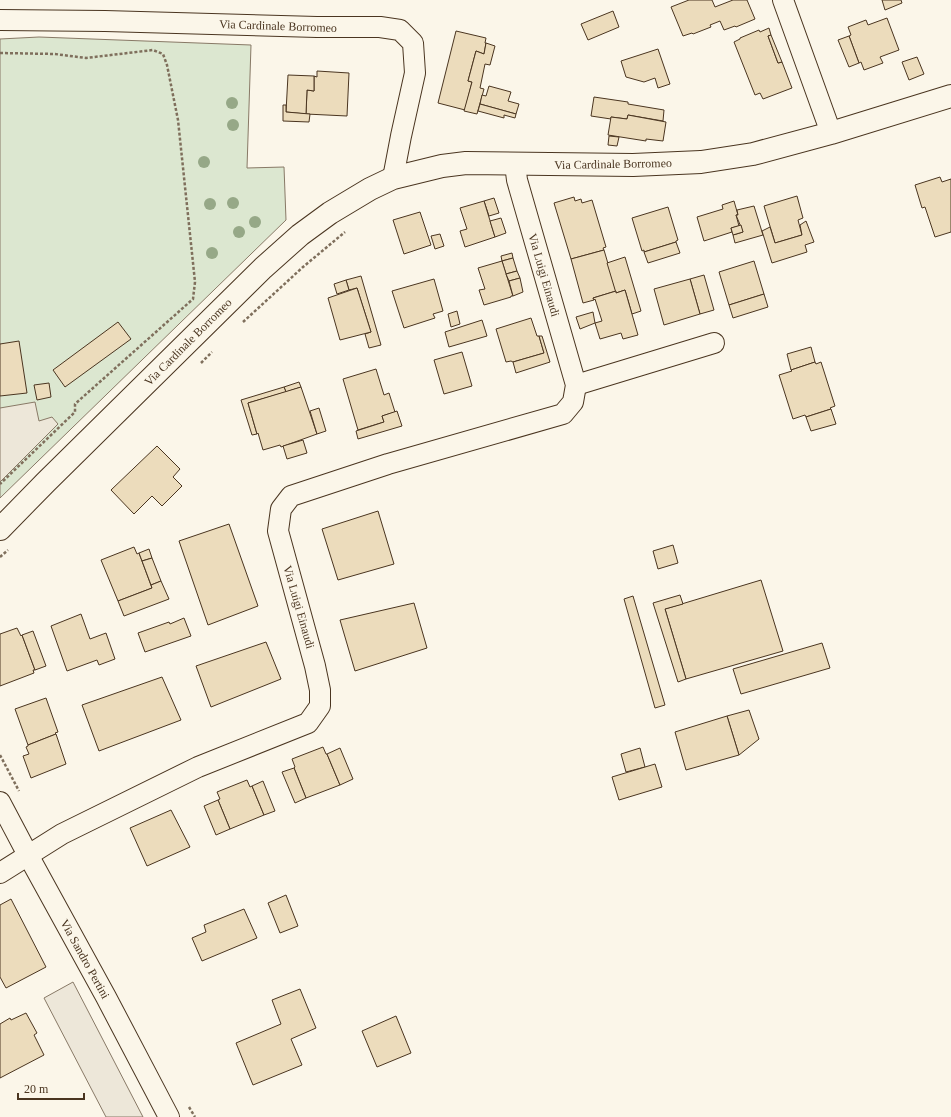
<svg xmlns="http://www.w3.org/2000/svg" width="951" height="1117" font-family="Georgia,serif">
<style>
.green{fill:#dce7d0;stroke:#887966}
.parking{fill:#ede7d9;stroke:#887966}
.building{fill:#ecdcbc;stroke:#4a3520}
.lines{fill:none;stroke-linecap:round;stroke-linejoin:round}
.street-casing{stroke:#4a3520;stroke-width:22}
.secondary-casing{stroke:#4a3520;stroke-width:24}
.path{stroke:#7f6f5c;stroke-width:2.5;stroke-dasharray:3 2;stroke-linecap:butt}
.street{stroke:#fbf6e9;stroke-width:20}
.secondary{stroke:#fbf6e9;stroke-width:22}
.tree{fill:#96a887}
.labels{text-anchor:middle;dominant-baseline:central;stroke-width:3;stroke-linejoin:round;paint-order:stroke}
.street-label{font-size:12px;fill:#4a3520;stroke:#fbf6e9}
</style>
<rect width="100%" height="100%" fill="#fbf6e9"/>
<!-- green -->
<path class="green" d="M39 37 251 45 247 168 284 167 286 220 0 498V39Z"/>
<!-- parking -->
<g class="parking">
<path d="M35 402 39 421 52 417 58 424 0 482V408Z"/>
<path d="M73 982 143 1117H106L44 998Z"/>
</g>
<!-- building -->
<g class="building">
<path d="M689 0H712L715 7 733 0H747L755 19 736 27 735 26 724 30 720 21 710 25 711 27 693 34 692 33 683 36 671 7Z"/>
<path d="M882 0H901L902 3 885 10Z"/>
<path d="M613 11 619 27 588 40 581 24Z"/>
<path d="M887 18 899 50 880 57 883 63 864 70 861 62 859 63 849 36 851 35 848 27 866 20 868 25Z"/>
<path d="M769 28 771 35 768 36 778 63 782 62 792 88 763 99 760 93 755 95 734 42 740 39V38L759 30 760 32Z"/>
<path d="M456 31 486 38 485 43H486L484 54 476 51 468 81 472 82 465 110 438 103Z"/>
<path d="M771 35 782 62 778 63 768 36Z"/>
<path d="M849 36 859 63 849 67 838 40Z"/>
<path d="M486 43 495 46 490 65 485 64 480 88 484 89 477 114 464 111 472 82 468 81 476 51 484 54Z"/>
<path d="M658 49 670 84 658 88 655 78 644 82 626 77 621 61Z"/>
<path d="M917 57 924 74 909 80 902 62Z"/>
<path d="M317 71 349 73 347 116 306 114 307 90 314 91V76L317 77Z"/>
<path d="M288 75 314 76V91L307 90 306 114 286 112Z"/>
<path d="M489 86 511 92 508 101 519 104 516 114 480 104 482 95 486 96Z"/>
<path d="M594 97 628 102V104L664 110 663 121 628 115 627 119 611 117V119L591 116Z"/>
<path d="M480 104 516 114 515 118 504 115V118L478 111Z"/>
<path d="M283 105H286V112L310 114 309 122 283 121Z"/>
<path d="M628 115 666 122 663 141 646 139V141L608 135 611 117 627 119Z"/>
<path d="M609 136 619 137 617 146 608 145Z"/>
<path d="M940 177 942 182 951 179V232L935 237 925 207 922 208 915 185Z"/>
<path d="M797 196 803 218 798 220 802 235 775 243 764 206Z"/>
<path d="M574 197 575 201 581 199 582 203 592 200 606 247 603 248 604 250 571 259 554 203Z"/>
<path d="M494 198 499 213 489 216 484 201Z"/>
<path d="M484 201 495 237 465 247 460 231 467 229 460 208Z"/>
<path d="M734 201 738 215H736L739 226 731 228 732 232 704 241 697 217 723 209 722 205Z"/>
<path d="M754 206 763 235 735 243 733 235 743 232 736 215H738L737 210Z"/>
<path d="M668 207 678 240 676 241V242L644 252V250L642 251 632 218Z"/>
<path d="M420 212 431 245 404 254 393 220Z"/>
<path d="M501 218 506 233 495 237 490 221Z"/>
<path d="M806 221 814 242 805 245 807 252 772 263 762 231 770 227 775 243 802 235 800 225Z"/>
<path d="M741 225 743 232 733 235 731 228Z"/>
<path d="M440 234 444 246 435 249 431 236Z"/>
<path d="M676 242 680 253 648 263 644 252Z"/>
<path d="M604 250 616 291 593 298 594 300 583 303 571 259Z"/>
<path d="M512 253 513 258 502 261 501 256Z"/>
<path d="M625 257 641 311 632 314 625 290 616 293 607 263Z"/>
<path d="M513 258 517 271 506 274 502 261Z"/>
<path d="M502 261 513 296H511V297L484 305 479 290 485 289 478 268Z"/>
<path d="M754 261 764 294 729 305 719 272Z"/>
<path d="M517 271 520 278 509 281 506 274Z"/>
<path d="M704 275 714 310 700 314 690 279Z"/>
<path d="M361 276 381 345 369 348 365 334 371 332 357 288 349 290 346 280Z"/>
<path d="M520 278 523 292 513 296 509 281Z"/>
<path d="M434 279 443 311 433 314 435 318 404 328 392 291Z"/>
<path d="M690 279 700 314 664 325 654 289Z"/>
<path d="M346 280 349 290 337 294 334 284Z"/>
<path d="M357 288 371 332 340 340 328 298Z"/>
<path d="M625 290 638 335 623 339 621 333 600 339 595 323 602 321 595 299 594 300 593 298 616 291V293Z"/>
<path d="M764 294 768 307 733 318 729 305Z"/>
<path d="M457 311 460 324 451 327 448 314Z"/>
<path d="M593 312 595 323 580 329 576 317Z"/>
<path d="M531 318 537 336H539L544 353 513 362 511 361 506 362 496 329Z"/>
<path d="M482 320 487 336 449 347 445 332Z"/>
<path d="M118 322 131 339 65 387 53 370Z"/>
<path d="M539 336H542L550 362 516 373 513 362 544 353Z"/>
<path d="M19 341 27 393 0 396V344Z"/>
<path d="M811 347 815 362 791 370 787 354Z"/>
<path d="M462 352 472 386 444 394 434 360Z"/>
<path d="M815 362 816 364 821 362 835 406 830 408 831 409 806 417 805 415 793 419 779 375 792 371 791 370Z"/>
<path d="M376 369 384 395 389 393 395 412 382 416 384 422 358 430 343 379Z"/>
<path d="M299 382 301 387 286 392 284 387Z"/>
<path d="M49 383 51 397 37 400 34 385Z"/>
<path d="M284 387 286 392 248 403 257 434 252 435 241 400Z"/>
<path d="M301 387 317 434 281 447 280 445 263 450 258 433 257 434 248 403Z"/>
<path d="M319 408 326 431 317 434 310 411Z"/>
<path d="M831 409 836 424 811 431 806 417Z"/>
<path d="M397 411 402 426 358 439 356 431 384 422 382 416Z"/>
<path d="M303 440 307 453 287 459 283 446Z"/>
<path d="M157 446 180 469 173 477 182 486 162 506 152 496 134 514 111 490Z"/>
<path d="M378 511 394 564 338 580 322 529Z"/>
<path d="M229 524 258 606 208 625 179 541Z"/>
<path d="M673 545 678 563 658 569 653 551Z"/>
<path d="M134 547 137 554 139 553 152 588 118 601 101 560Z"/>
<path d="M149 549 152 558 142 561 139 553Z"/>
<path d="M152 558 161 581 151 585 142 561Z"/>
<path d="M761 580 783 651 686 679 665 609Z"/>
<path d="M161 581 169 599 124 616 118 601 152 588 151 585Z"/>
<path d="M680 595 683 604 665 609 686 679 678 682 653 603Z"/>
<path d="M633 596 665 705 655 708 624 599Z"/>
<path d="M414 603 427 648 355 671 340 620Z"/>
<path d="M81 614 90 639 106 633 115 659 99 665 97 660 67 671 51 626Z"/>
<path d="M184 618 191 636 145 652 138 633 169 622 170 624Z"/>
<path d="M17 628 21 636 22 635 35 670H33L34 673 0 686V634Z"/>
<path d="M33 631 46 666 35 670 22 635Z"/>
<path d="M266 642 281 679 211 707 196 666Z"/>
<path d="M822 643 830 668 741 694 733 669Z"/>
<path d="M162 677 181 720 99 751 82 705Z"/>
<path d="M46 698 58 732 55 733 56 734 28 745 15 709Z"/>
<path d="M749 710 759 739 739 755 727 716Z"/>
<path d="M727 716 739 755 686 770 675 732Z"/>
<path d="M56 734 66 764 31 778 23 756 29 754 26 747 28 746V745Z"/>
<path d="M323 747 326 754H327L340 785 306 798 294 768 295 767 292 759Z"/>
<path d="M340 748 353 779 340 785 327 754Z"/>
<path d="M640 748 645 767 626 772 621 754Z"/>
<path d="M655 764 662 787 619 800 612 777Z"/>
<path d="M294 768 306 798 295 803 282 772Z"/>
<path d="M247 780 250 787 252 786 264 815 230 829 218 800 220 799 217 792Z"/>
<path d="M263 781 275 811 264 815 252 786Z"/>
<path d="M218 800 230 829 216 835 204 806Z"/>
<path d="M171 810 190 847 147 866 130 828Z"/>
<path d="M286 895 298 926 280 933 268 903Z"/>
<path d="M11 899 46 967 6 988 0 977V905Z"/>
<path d="M244 909 257 938 202 961 192 938 206 932 204 925Z"/>
<path d="M300 989 316 1028 291 1039 302 1065 253 1085 236 1043 281 1024 272 1000Z"/>
<path d="M26 1013 37 1033 34 1035 44 1055 0 1078V1024L10 1018 11 1020Z"/>
<path d="M396 1016 411 1053 377 1067 362 1031Z"/>
</g>
<g class="lines">
<defs>
<g id="street">
<path d="M783 0 831 133"/>
<path d="M0 20 105 21 317 27H380L400 30 413 43 415 73 401 136 393 178"/>
<path d="M576 385 714 343"/>
<path d="M0 802 28 855 106 997 169 1117"/>
<path d="M0 873 62 834 198 767 308 723 320 706V690L315 666 278 531 281 509 291 496 388 464 563 414 573 402 576 385 517 180 515 164"/>
</g>
<path id="secondary" d="M0 529 46 482 263 268 300 235 330 213 370 189 393 178 442 166 466 163 633 165 701 162 753 154 831 133 951 96"/>
</defs>
<!-- street casing -->
<use href="#street" class="street-casing"/>
<!-- secondary casing -->
<use href="#secondary" class="secondary-casing"/>
<!-- path -->
<g class="path">
<path d="M0 53 55 54 86 58 153 50 163 54 167 65 178 120 195 282 193 299 75 404V412L0 484"/>
<path d="M243 322 303 267 345 232"/>
<path d="M201 363 212 352"/>
<path d="M0 557 8 550"/>
<path d="M0 755 19 791"/>
<path d="M189 1107 195 1117"/>
</g>
<!-- street -->
<use href="#street" class="street"/>
<!-- secondary -->
<use href="#secondary" class="secondary"/>
</g>
<!-- trees -->
<g class="tree">
<circle cx="232" cy="103" r="6"/>
<circle cx="233" cy="125" r="6"/>
<circle cx="204" cy="162" r="6"/>
<circle cx="233" cy="203" r="6"/>
<circle cx="210" cy="204" r="6"/>
<circle cx="255" cy="222" r="6"/>
<circle cx="239" cy="232" r="6"/>
<circle cx="212" cy="253" r="6"/>
</g>
<g class="labels">
<!-- street labels -->
<g class="street-label">
<text transform="translate(278 26) rotate(2)">Via Cardinale Borromeo</text>
<text transform="translate(613 164) rotate(-1)">Via Cardinale Borromeo</text>
<text transform="translate(544 275) rotate(74)">Via Luigi Einaudi</text>
<text transform="translate(188 342) rotate(-45)">Via Cardinale Borromeo</text>
<text transform="translate(299 607) rotate(74)">Via Luigi Einaudi</text>
<text transform="translate(85 959) rotate(61)">Via Sandro Pertini</text>
</g>
</g>
<!-- scale -->
<path d="M18 1093v6h66v-6" fill="none" stroke="#4a3520" stroke-width="2"/>
<text x="24" y="1093" font-size="12" fill="#4a3520" stroke="#fbf6e9" stroke-width="3" paint-order="stroke">20 m</text>
</svg>
